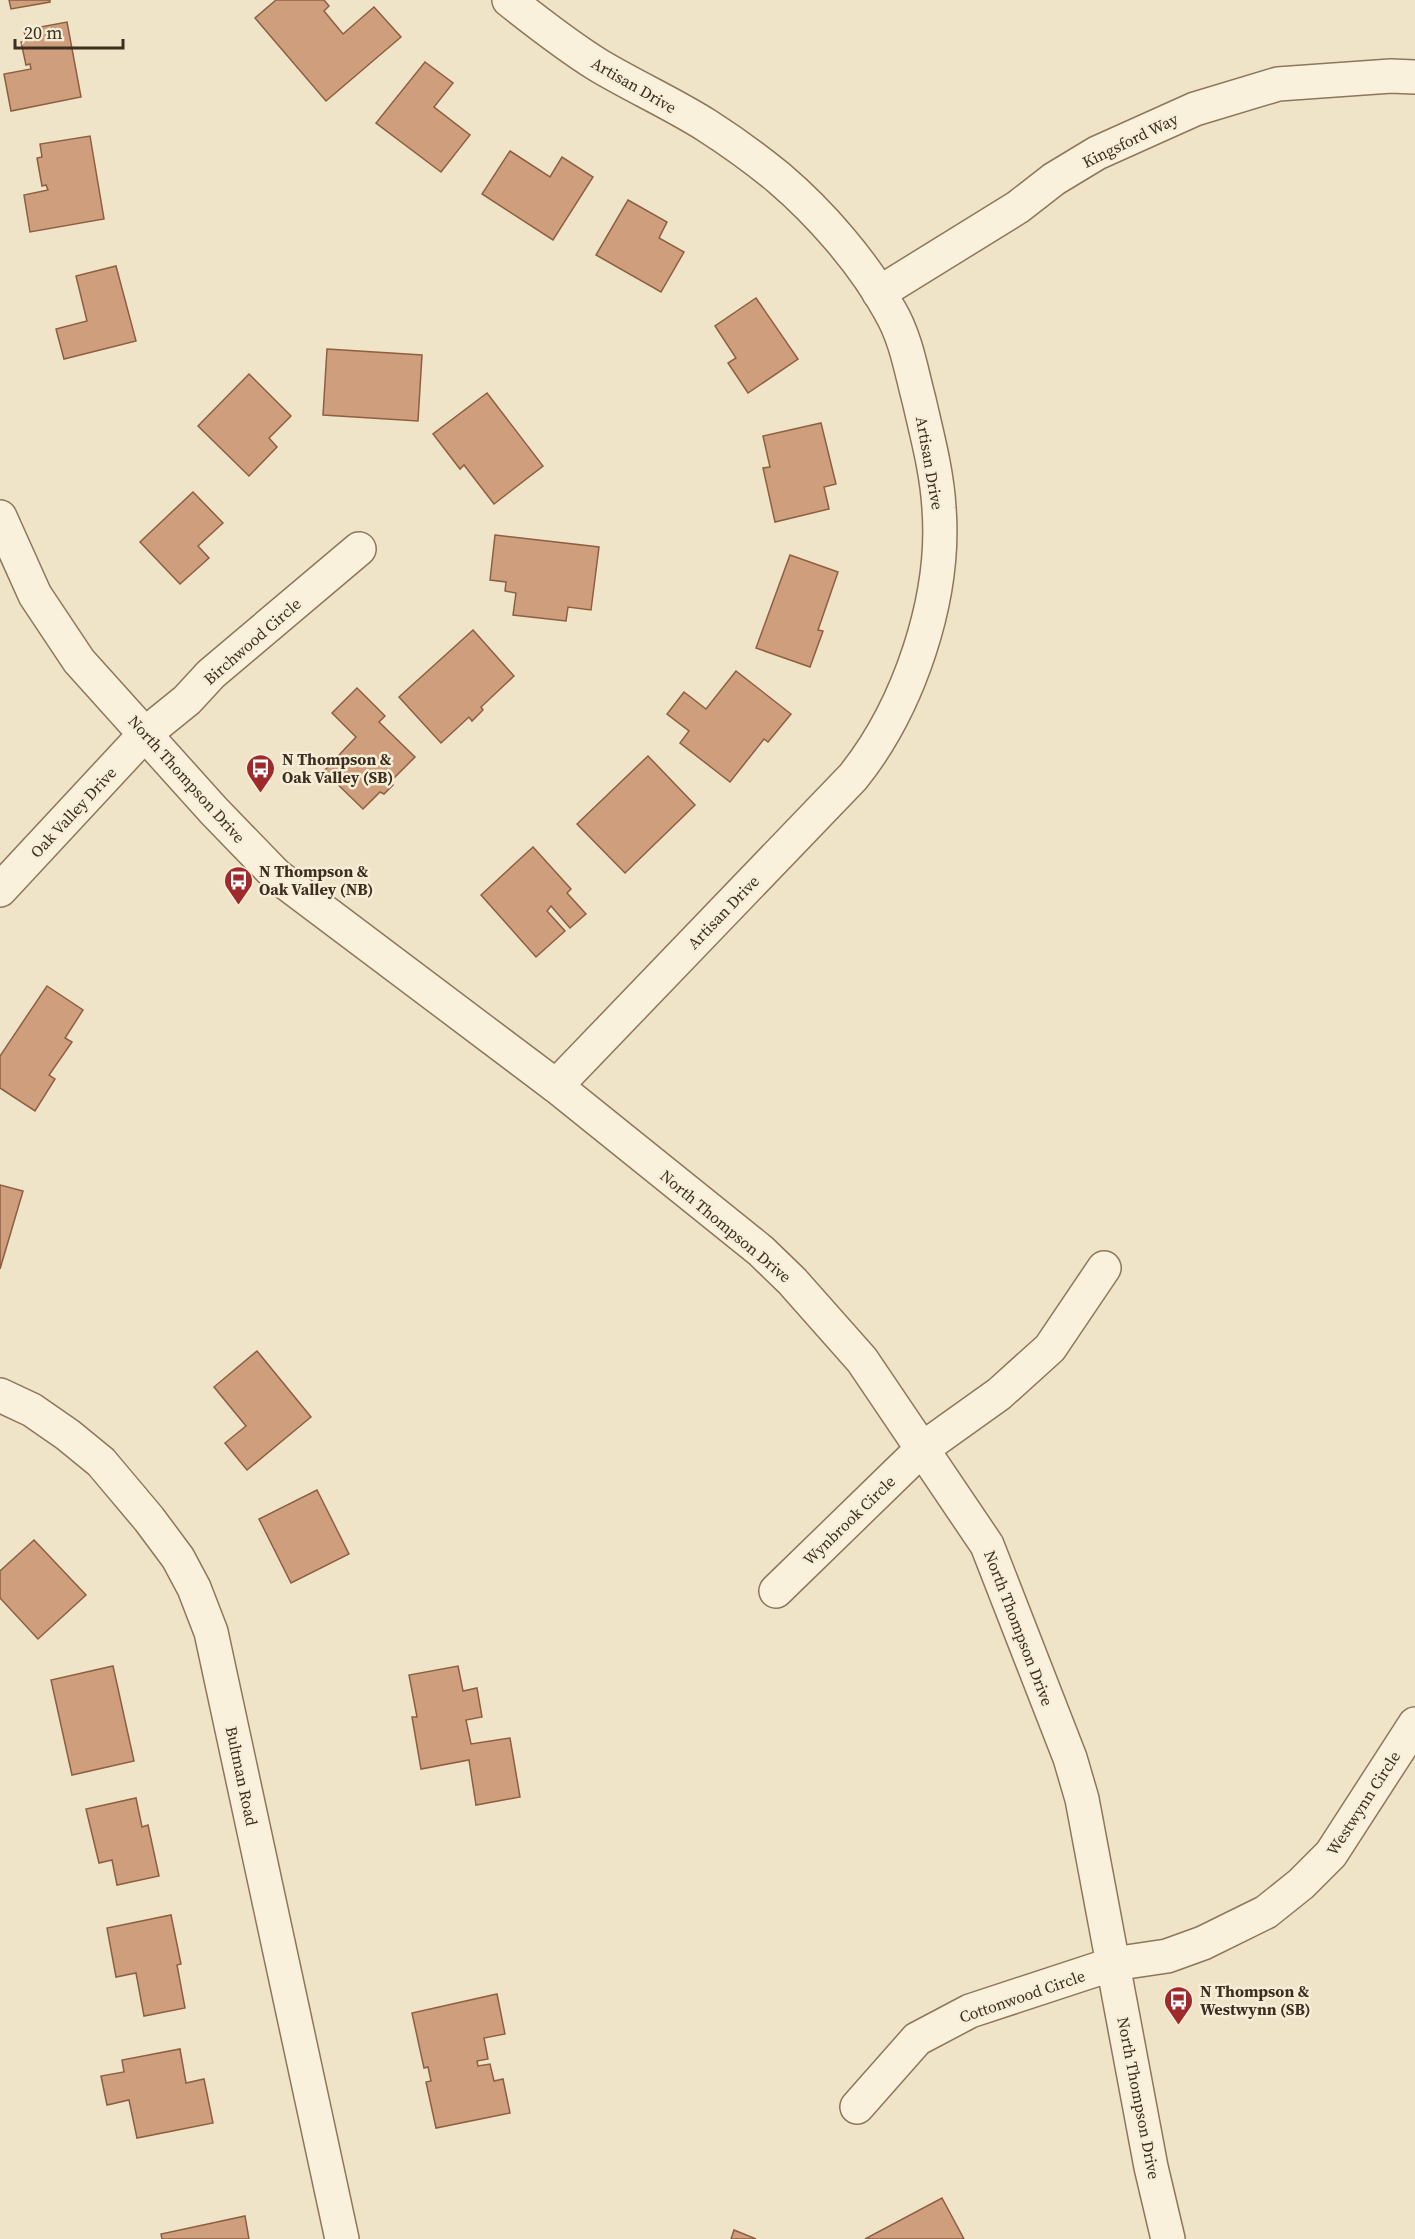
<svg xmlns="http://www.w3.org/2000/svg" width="1415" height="2239" font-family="'Source Serif 4',serif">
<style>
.building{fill:#cf9f7d;stroke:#8d5f41;stroke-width:1.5}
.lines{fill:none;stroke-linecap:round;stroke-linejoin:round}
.minor-casing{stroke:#8d765c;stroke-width:36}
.tertiary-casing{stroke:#8d765c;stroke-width:36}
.minor{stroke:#faf1dc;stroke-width:33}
.tertiary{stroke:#faf1dc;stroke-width:33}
.labels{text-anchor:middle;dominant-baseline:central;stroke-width:5;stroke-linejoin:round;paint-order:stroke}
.street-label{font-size:16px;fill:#3d2e20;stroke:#f7eed8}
.poi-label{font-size:16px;font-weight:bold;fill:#3d2e20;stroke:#f7eed8;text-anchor:start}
</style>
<rect width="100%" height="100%" fill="#f0e4c8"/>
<!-- building -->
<g class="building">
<path d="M9 0H50V2L11 9Z"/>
<path d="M276 0H324L329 6 324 11 343 34 374 7 401 37 326 101 255 18Z"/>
<path d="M67 22 81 97 11 111 4 74 31 69 30 64 26 65 21 42 26 41 24 30Z"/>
<path d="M425 62 453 83 434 107 470 135 441 172 376 123Z"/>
<path d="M90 136 104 219 30 232 24 195 48 190 46 185 42 186 37 158 42 157 40 144Z"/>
<path d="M510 151 550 177 562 157 593 177 553 240 482 194Z"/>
<path d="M628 200 667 222 659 238 684 252 661 292 596 255Z"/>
<path d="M116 266 136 341 64 359 56 329 87 321 76 276Z"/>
<path d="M756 298 798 359 748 393 728 363 736 358 715 326Z"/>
<path d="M327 349 422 355 418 421 323 415Z"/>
<path d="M249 374 291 416 269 438 277 447 249 476 198 426Z"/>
<path d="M487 393 543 466 494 504 464 465 460 469 433 434Z"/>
<path d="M821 423 836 484 824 487 829 509 775 522 763 468 770 467 763 436Z"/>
<path d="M193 492 223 523 198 546 209 558 180 584 140 542Z"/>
<path d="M495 535 599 547 591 610 568 607 566 621 513 615 516 593 505 591 506 582 490 580Z"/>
<path d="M790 555 838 572 818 630 823 631 810 667 756 648Z"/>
<path d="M473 630 514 676 481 707 483 710 472 721 469 717 441 743 399 697Z"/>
<path d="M736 671 791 714 768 742 764 739 730 782 680 743 689 731 667 714 684 692 706 709Z"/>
<path d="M357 688 385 716 379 722 415 757 390 782 393 785 384 794 380 792 363 809 324 771 356 737 332 713Z"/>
<path d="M648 756 695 805 625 873 577 824Z"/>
<path d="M533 847 571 889 567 893 586 914 570 928 551 906 547 911 565 931 536 957 481 895Z"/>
<path d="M47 986 83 1010 65 1038 72 1042 49 1075 55 1079 35 1111 0 1088V1056Z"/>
<path d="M0 1185 23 1191 0 1269Z"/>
<path d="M257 1351 311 1417 247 1470 225 1443 246 1426 214 1387Z"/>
<path d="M317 1490 349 1554 291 1583 259 1519Z"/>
<path d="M34 1540 86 1595 38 1639 0 1598V1571Z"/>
<path d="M113 1666 134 1761 72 1775 51 1680Z"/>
<path d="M458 1666 463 1691 477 1688 482 1717 466 1720 471 1744 510 1738 520 1797 476 1805 469 1760 421 1769 412 1717H417L409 1675Z"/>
<path d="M136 1798 142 1827 148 1825 159 1876 117 1885 112 1860 99 1863 86 1809Z"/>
<path d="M171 1915 181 1964 177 1965 185 2008 144 2016 136 1973 116 1977 107 1928Z"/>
<path d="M497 1994 505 2034 484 2038 488 2059 477 2061 478 2066 490 2064 494 2081 503 2079 510 2113 436 2128 426 2082 431 2081 428 2067 424 2068 412 2013Z"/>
<path d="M180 2049 186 2083 204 2079 213 2123 137 2138 129 2100 107 2105 101 2076 124 2072 122 2060Z"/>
<path d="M942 2198 964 2239H865Z"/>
<path d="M245 2216 249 2239H162L161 2234Z"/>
<path d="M734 2230 756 2239H731Z"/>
</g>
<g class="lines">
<defs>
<g id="minor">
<path d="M509 0C538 23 566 45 598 65 633 86 671 103 706 125 731 141 756 159 779 178 820 213 864 263 890 311 906 338 911 370 919 400 927 435 937 472 939 508 946 598 909 707 853 777L556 1086"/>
<path d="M879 293 1018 207 1054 179 1097 153 1195 109 1278 84 1391 76 1415 77"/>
<path d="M0 890 145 734 187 700 211 674 359 549"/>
<path d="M0 1395 32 1410 68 1435 101 1462 149 1519 178 1558 194 1588 211 1632 342 2239"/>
<path d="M776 1591 922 1449 999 1394 1050 1348 1104 1268"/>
<path d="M857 2107 917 2039 970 2011 1113 1964 1167 1956 1203 1943 1266 1912 1301 1884 1331 1854 1415 1724"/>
</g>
<path id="tertiary" d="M0 517 35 595 79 661 214 811 277 876 556 1086 761 1251 792 1281 862 1360 987 1545 1070 1758 1082 1799 1151 2167 1168 2239"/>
</defs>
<!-- minor casing -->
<use href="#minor" class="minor-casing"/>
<!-- tertiary casing -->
<use href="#tertiary" class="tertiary-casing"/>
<!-- minor -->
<use href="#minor" class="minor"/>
<!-- tertiary -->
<use href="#tertiary" class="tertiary"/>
</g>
<!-- icons -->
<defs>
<symbol id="bus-pin" viewBox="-11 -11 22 30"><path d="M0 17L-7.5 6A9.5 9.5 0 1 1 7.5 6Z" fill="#9e2a2b" stroke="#f7eed8"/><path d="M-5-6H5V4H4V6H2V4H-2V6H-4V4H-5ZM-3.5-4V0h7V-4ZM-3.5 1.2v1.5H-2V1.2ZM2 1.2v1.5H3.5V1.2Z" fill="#fff"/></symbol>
</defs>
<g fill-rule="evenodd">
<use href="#bus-pin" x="244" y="752" width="33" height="45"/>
<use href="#bus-pin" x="222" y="864" width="33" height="45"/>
<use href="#bus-pin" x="1162" y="1984" width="33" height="45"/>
</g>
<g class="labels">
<!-- street labels -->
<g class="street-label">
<text transform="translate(634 85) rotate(30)">Artisan Drive</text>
<text transform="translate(1130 140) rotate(-26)">Kingsford Way</text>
<text transform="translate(930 463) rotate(80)">Artisan Drive</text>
<text transform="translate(252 641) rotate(-41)">Birchwood Circle</text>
<text transform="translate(187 779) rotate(48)">North Thompson Drive</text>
<text transform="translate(73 812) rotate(-47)">Oak Valley Drive</text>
<text transform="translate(723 912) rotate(-46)">Artisan Drive</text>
<text transform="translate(726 1226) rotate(40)">North Thompson Drive</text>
<text transform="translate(849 1520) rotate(-44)">Wynbrook Circle</text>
<text transform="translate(1019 1628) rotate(69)">North Thompson Drive</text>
<text transform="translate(242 1776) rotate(78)">Bultman Road</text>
<text transform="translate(1363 1803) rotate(-57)">Westwynn Circle</text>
<text transform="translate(1022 1996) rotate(-19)">Cottonwood Circle</text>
<text transform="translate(1139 2098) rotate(79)">North Thompson Drive</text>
</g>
<!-- poi labels -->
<g class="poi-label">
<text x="282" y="759">N Thompson &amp;<tspan x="282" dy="18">Oak Valley (SB)</tspan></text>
<text x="259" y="871">N Thompson &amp;<tspan x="259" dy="18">Oak Valley (NB)</tspan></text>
<text x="1200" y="1991">N Thompson &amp;<tspan x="1200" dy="18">Westwynn (SB)</tspan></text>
</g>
</g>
<!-- scale -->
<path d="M15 39v9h108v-9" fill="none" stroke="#3d2e20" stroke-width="3"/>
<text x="24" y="39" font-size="18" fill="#3d2e20" stroke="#f7eed8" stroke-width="4.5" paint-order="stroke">20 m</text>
</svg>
